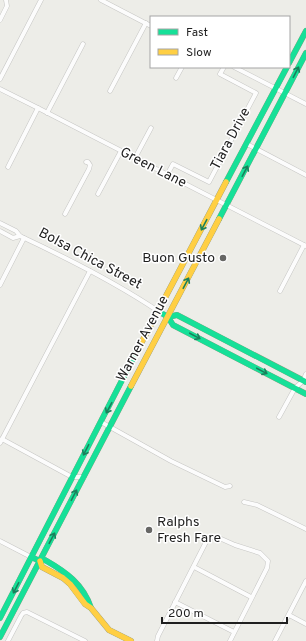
<svg xmlns="http://www.w3.org/2000/svg" width="306" height="641" font-family="Overpass,sans-serif">
<style>
.lines{fill:none;stroke-linecap:round;stroke-linejoin:round}
.street-casing{stroke:#c6c6c4;stroke-width:5}
.fast-casing{stroke:#93997f;stroke-width:6}
.slow-casing{stroke:#93997f;stroke-width:6}
.street{stroke:#fcfcfc;stroke-width:4}
.fast{stroke:#16e098;stroke-width:5.5}
.slow{stroke:#ffcf43;stroke-width:5.5}
.oneway{stroke:#1a805c}
.poi-dot{fill:#676765;stroke:#fff;stroke-width:1.5}
.labels{text-anchor:middle;dominant-baseline:central;stroke-width:3;stroke-linejoin:round;paint-order:stroke}
.street-label{font-size:14px;fill:#1f1f1f;stroke:#fff}
.poi-label{font-size:14px;fill:#1f1f1f;stroke:#fff;text-anchor:end}
</style>
<rect width="100%" height="100%" fill="#edede8"/>
<g class="lines">
<defs>
<g id="street">
<path d="M101 0 151 26"/>
<path d="M0 20 7 6 6 0"/>
<path d="M234 67 306 104"/>
<path d="M176 78 182 67"/>
<path d="M0 79 41 0"/>
<path d="M0 89 38 108 306 246"/>
<path d="M110 91 146 23"/>
<path d="M47 113 83 44"/>
<path d="M247 144 306 175"/>
<path d="M135 158 151 128"/>
<path d="M8 167 38 108"/>
<path d="M167 175 173 164 209 182 256 93 220 74 224 67"/>
<path d="M98 194 121 151"/>
<path d="M65 214 89 169 90 165 88 162H86"/>
<path d="M0 223 16 231 20 236C67 258 115 282 158 311"/>
<path d="M0 231 13 238 20 236"/>
<path d="M0 285 24 238"/>
<path d="M280 291 304 245"/>
<path d="M279 417 295 388 303 381 306 374"/>
<path d="M101 422 171 461 225 487 230 486"/>
<path d="M2 439 72 477H84"/>
<path d="M0 443 90 271"/>
<path d="M244 502 257 505 306 529"/>
<path d="M0 541 31 557"/>
<path d="M194 567 251 597"/>
<path d="M175 602 234 632"/>
<path d="M289 615 306 624"/>
<path d="M8 641 21 616 23 613 27 612 85 641"/>
<path d="M157 641 158 636 207 540 211 537H217L235 545 260 553 268 561 267 568 230 641"/>
<path d="M275 641 306 581"/>
</g>
<g id="fast">
<path d="M289 63 306 31"/>
<path d="M226 182 287 67"/>
<path d="M219 219 306 53"/>
<path d="M158 311 168 317 173 325 306 394"/>
<path d="M168 317 177 315 306 382"/>
<path d="M31 557 40 561 45 560C66 572 83 584 91 608"/>
<path d="M0 618 137 351"/>
<path d="M0 637 131 386"/>
</g>
<g id="slow">
<path d="M137 351 226 182"/>
<path d="M131 386 219 219"/>
<path d="M40 561 42 567 63 578 70 584 85 604 91 608 109 630 131 641"/>
</g>
</defs>
<!-- street casing -->
<use href="#street" class="street-casing"/>
<!-- fast casing -->
<use href="#fast" class="fast-casing"/>
<!-- slow casing -->
<use href="#slow" class="slow-casing"/>
<!-- street -->
<use href="#street" class="street"/>
<!-- fast -->
<use href="#fast" class="fast"/>
<!-- slow -->
<use href="#slow" class="slow"/>
</g>
<!-- one-way arrows -->
<defs><path id="oneway-shaft" d="M-6 0H5M1.5-3L5.5 0L1.5 3" fill="none" stroke-width="1.6" stroke-linecap="round" stroke-linejoin="round"/></defs>
<g class="oneway">
<use href="#oneway-shaft" transform="translate(296 72) rotate(-63)"/>
<use href="#oneway-shaft" transform="translate(245 171) rotate(-62)"/>
<use href="#oneway-shaft" transform="translate(204 225) rotate(118)"/>
<use href="#oneway-shaft" transform="translate(186 283) rotate(-62)"/>
<use href="#oneway-shaft" transform="translate(195 336) rotate(28)"/>
<use href="#oneway-shaft" transform="translate(262 371) rotate(28)"/>
<use href="#oneway-shaft" transform="translate(109 408) rotate(118)"/>
<use href="#oneway-shaft" transform="translate(86 450) rotate(117)"/>
<use href="#oneway-shaft" transform="translate(74 495) rotate(-63)"/>
<use href="#oneway-shaft" transform="translate(52 538) rotate(-62)"/>
<use href="#oneway-shaft" transform="translate(16 588) rotate(117)"/>
</g>
<!-- markers -->
<g class="poi-dot">
<circle cx="223" cy="258" r="4"/>
<circle cx="149" cy="530" r="4"/>
</g>
<g class="labels">
<!-- street labels -->
<g class="street-label">
<text transform="translate(231 139) rotate(-62)">Tiara Drive</text>
<text transform="translate(153 168) rotate(27)">Green Lane</text>
<text transform="translate(90 259) rotate(28)">Bolsa Chica Street</text>
<text transform="translate(143 339) rotate(-62)">Warner Avenue</text>
</g>
<!-- poi labels -->
<g class="poi-label">
<text x="215" y="258">Buon Gusto</text>
<text x="157" y="522" text-anchor="start">Ralphs<tspan x="157" dy="16">Fresh Fare</tspan></text>
</g>
</g>
<!-- legend -->
<rect x="150" y="16" width="140" height="52" fill="#ffffff" stroke="#a5a5a5"/>
<rect x="158" y="29" width="20" height="6" fill="#16e098" stroke="#a5a5a5"/>
<text x="186" y="36" font-size="12" fill="#1f1f1f">Fast</text>
<rect x="158" y="49" width="20" height="6" fill="#ffcf43" stroke="#a5a5a5"/>
<text x="186" y="56" font-size="12" fill="#1f1f1f">Slow</text>
<!-- scale -->
<path d="M162 617v6h125v-6" fill="none" stroke="#1f1f1f" stroke-width="2"/>
<text x="168" y="617" font-size="12" fill="#1f1f1f" stroke="#ffffff" stroke-width="3" paint-order="stroke">200 m</text>
</svg>
